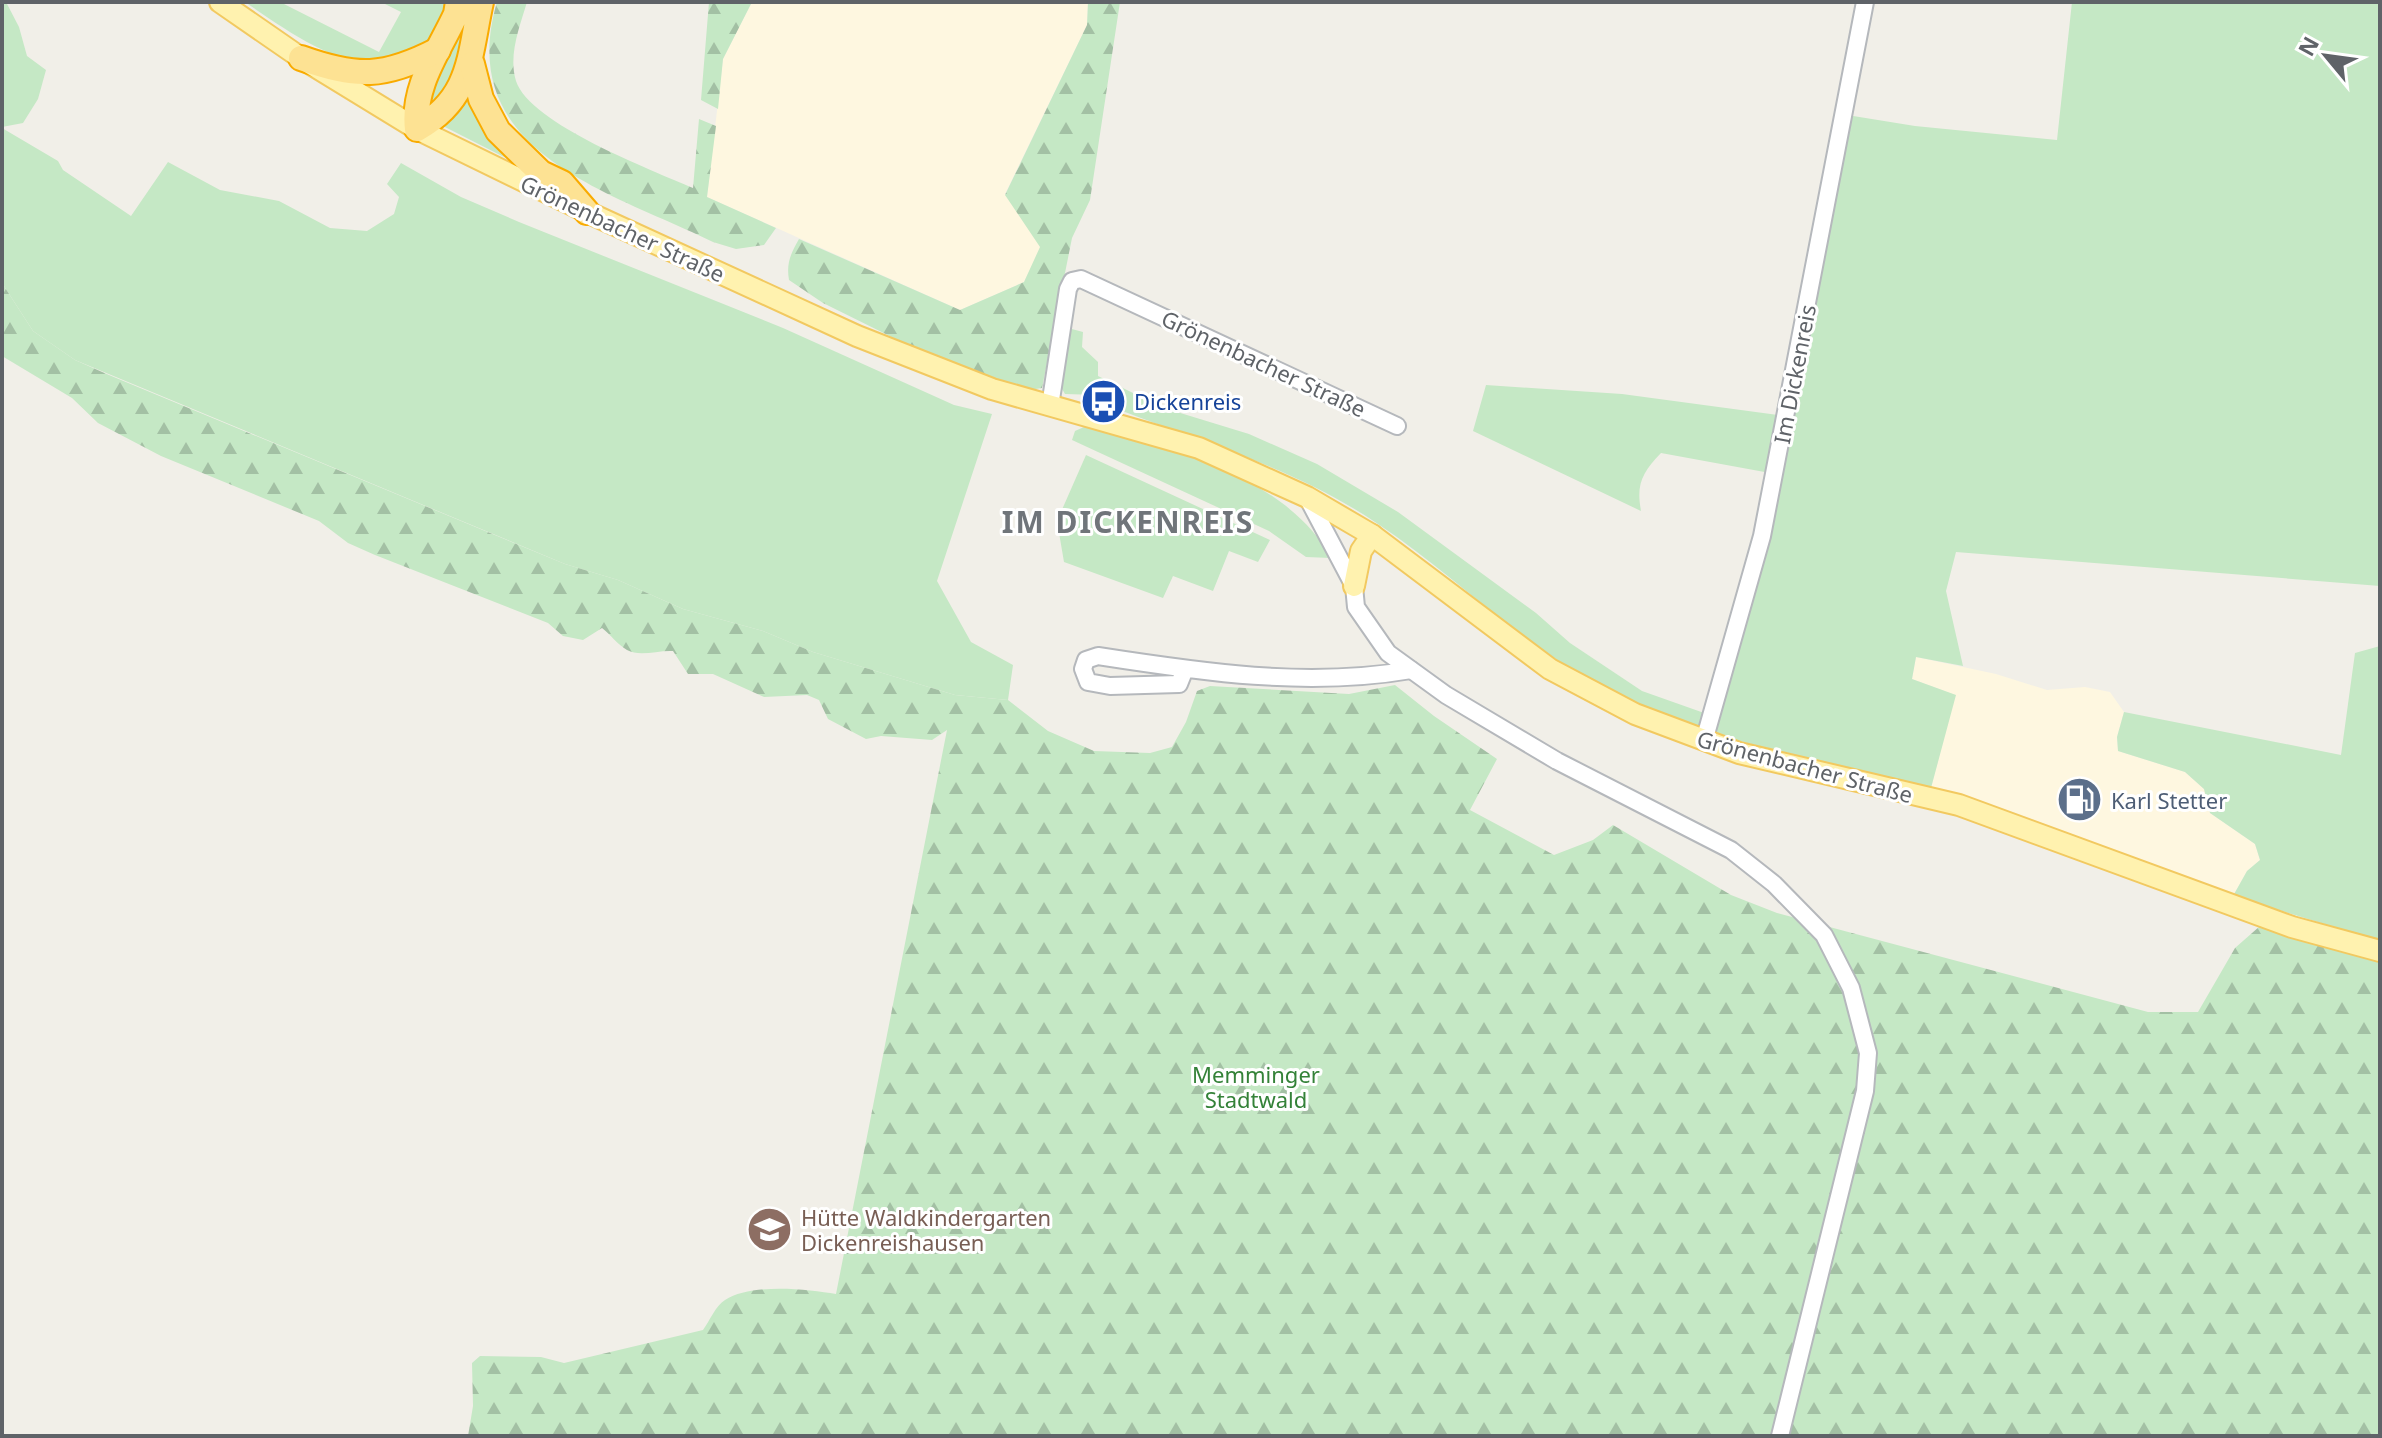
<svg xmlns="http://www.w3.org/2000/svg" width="2382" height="1438" font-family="'Noto Sans',sans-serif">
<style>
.commercial{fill:#fef7e0}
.grass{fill:#c5e8c5}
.forest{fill:url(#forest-firs)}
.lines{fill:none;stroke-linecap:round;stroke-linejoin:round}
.minor-casing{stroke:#b5b8bc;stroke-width:20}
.major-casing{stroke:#f2c960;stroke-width:24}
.highway-casing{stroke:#f9ab00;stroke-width:28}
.minor{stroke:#fff;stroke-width:16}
.major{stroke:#fff2af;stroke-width:20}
.highway{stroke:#fde293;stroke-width:24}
.labels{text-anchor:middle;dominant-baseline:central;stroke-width:6;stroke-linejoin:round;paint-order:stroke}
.street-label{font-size:22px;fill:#5f6368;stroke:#fff}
.transit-label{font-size:22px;fill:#164399;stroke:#fff;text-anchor:start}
.service-label{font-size:22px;fill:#4e5e75;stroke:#fff;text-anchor:start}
.park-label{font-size:22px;fill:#348238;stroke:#fff}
.education-label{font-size:22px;fill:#785e54;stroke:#fff;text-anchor:start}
.district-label{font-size:30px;font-weight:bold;letter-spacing:2px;fill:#70757a;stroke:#fff}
</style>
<defs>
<pattern id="forest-firs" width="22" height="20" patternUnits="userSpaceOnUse" patternTransform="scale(2)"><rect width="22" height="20" fill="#c5e8c5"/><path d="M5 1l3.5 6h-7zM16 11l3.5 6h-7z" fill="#a3c0a4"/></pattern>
</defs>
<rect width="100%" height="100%" fill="#f1efe8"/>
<!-- commercial -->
<g class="commercial">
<path d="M752 2H1088L1087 25 1005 194 1041 247 1024 282 960 310 707 197 723 59Z"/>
<path d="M1916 657 1996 674 2047 690 2085 687 2110 692 2124 712 2117 737 2118 751 2185 772 2204 789 2210 813 2255 844 2260 860 2247 871 2233 896 2013 812 1931 788 1955 695 1912 679Z"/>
</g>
<!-- grass -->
<g class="grass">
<path d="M2 2H6L19 27 27 56 46 70 38 99 23 123 2 127Z"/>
<path d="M245 2H280L379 52 401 12 381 2H449C405 114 313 49 245 2Z"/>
<path d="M2072 2H2380V586L1956 552 1946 591 1963 666 1916 657 1912 679 1956 695 1931 788 1715 735V720L1847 115 1915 126 2057 140Z"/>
<path d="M468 7C462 47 458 83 427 111L425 97Z"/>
<path d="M469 89 485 129 510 160 441 125Z"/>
<path d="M2 128 58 161 63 170 131 216 168 162 220 190 279 201 330 228 367 231 394 214 399 197 387 184 401 163 461 197 519 222 783 328 954 405 992 414 937 581 971 642 1013 665 1008 700 955 695 813 652 763 631 683 609 618 580 565 564 75 360 33 331 2 283Z"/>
<path d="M1068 328 1083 332 1082 347 1098 362V376L1164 408 1249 434 1317 464 1398 512 1536 613 1570 643 1642 691 1707 714 1700 727C1677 729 1627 698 1605 688 1521 645 1456 576 1378 524 1299 470 1206 443 1117 409L1118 400 1097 395 1065 394 1061 387Z"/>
<path d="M1486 385 1622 394 1778 415 1770 473 1661 453C1642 473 1636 484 1641 511L1473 431Z"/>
<path d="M1084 427C1167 443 1289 479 1331 558L1306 557 1269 531 1072 440 1075 431Z"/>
<path d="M1086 455 1270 540 1258 562 1229 551 1213 591 1173 576 1163 598 1064 562 1057 521Z"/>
<path d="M2380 646V941L2233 896 2247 871 2260 860 2255 844 2210 813 2204 789 2185 772 2118 751 2117 737 2124 712 2341 755 2355 653Z"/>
</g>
<!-- forest -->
<g class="forest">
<path d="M497 2H527C520 26 508 55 516 81 530 124 652 170 693 188L699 119 716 126 707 197 776 228 764 245 736 249 713 242C609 191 453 152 497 2Z"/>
<path d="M709 2H752L723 59 718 109 701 100Z"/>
<path d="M1088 2H1120L1090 200 1072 238 1042 388 1029 390 920 351 823 303 789 280C786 263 791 253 799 239L960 310 1024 282 1040 247 1005 195 1087 25Z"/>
<path d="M2 283 33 331 75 360 109 375 565 564 618 580 683 609 763 631 813 652 955 695 1008 700 1048 731 1094 751 1150 753 1172 747 1186 722 1197 691 1210 686 1349 694 1395 685 1434 716 1497 759 1470 810 1554 855 1593 840 1613 825 1731 895 1777 913 2148 1012H2198L2235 948 2260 926 2380 962V1436H468L473 1406 472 1363 480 1356 541 1357 564 1363 703 1330C709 1322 716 1305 725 1300 751 1283 807 1289 836 1294L947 730 932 740 881 736 866 739 828 719 819 700 807 695 764 697 713 674H688L673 651C658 650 640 657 627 650 618 645 610 634 602 628L583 640 563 636 548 623 375 555 348 543 319 521 161 456 98 423 72 398 2 356Z"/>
</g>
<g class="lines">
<defs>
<g id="minor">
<path d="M1050 406 1068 289 1072 281 1081 279 1397 426"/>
<path d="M1307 497 1354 586 1356 607 1388 653 1446 695 1557 761 1731 850 1774 884 1824 935 1851 988 1868 1053 1865 1091 1780 1436"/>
<path d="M1185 669 1179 684 1110 686 1088 682 1083 669 1086 660 1098 656C1201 672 1307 688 1411 670"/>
<path d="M1704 741 1762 536 1865 2"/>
</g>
<g id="major">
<path d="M220 2 301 58 417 129 587 212 857 336 992 389 1199 448 1307 497 1372 535 1550 669 1635 714 1739 753 1959 805 2292 927 2380 951"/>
<path d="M1354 586 1361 551 1372 535"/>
</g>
<g id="highway">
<path d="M458 2 456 14C439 51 412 86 417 129 472 98 469 56 481 2"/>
<path d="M301 58C357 78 384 78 438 50"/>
<path d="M472 64 481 99 498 131 541 173 562 183 587 212"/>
</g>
</defs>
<!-- minor casing -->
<use href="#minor" class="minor-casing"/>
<!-- major casing -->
<use href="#major" class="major-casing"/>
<!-- highway casing -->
<use href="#highway" class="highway-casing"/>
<!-- minor -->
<use href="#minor" class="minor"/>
<!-- major -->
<use href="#major" class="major"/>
<!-- highway -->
<use href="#highway" class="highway"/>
</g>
<!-- icons -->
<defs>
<symbol id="bus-disc" viewBox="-11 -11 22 22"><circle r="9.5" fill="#1a4fb4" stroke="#fff"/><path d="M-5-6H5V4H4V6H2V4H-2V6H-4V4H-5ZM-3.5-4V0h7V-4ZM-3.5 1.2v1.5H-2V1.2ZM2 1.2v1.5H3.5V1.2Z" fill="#fff"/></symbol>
<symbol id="fuel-disc" viewBox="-11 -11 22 22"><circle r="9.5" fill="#5c6f8a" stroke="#fff"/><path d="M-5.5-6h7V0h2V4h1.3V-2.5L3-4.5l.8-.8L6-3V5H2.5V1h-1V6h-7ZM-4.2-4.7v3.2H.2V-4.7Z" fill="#fff"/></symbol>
<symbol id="school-disc" viewBox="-11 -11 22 22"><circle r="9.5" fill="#8d6e63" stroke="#fff"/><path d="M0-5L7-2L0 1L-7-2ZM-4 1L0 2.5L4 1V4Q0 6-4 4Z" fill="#fff"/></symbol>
</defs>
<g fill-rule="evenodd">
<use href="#bus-disc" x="1078" y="376" width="51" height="51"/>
<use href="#fuel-disc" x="2054" y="774" width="51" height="51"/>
<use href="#school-disc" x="744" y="1204" width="51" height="51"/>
</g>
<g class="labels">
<!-- street labels -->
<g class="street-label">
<text transform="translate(623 228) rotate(25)">Grönenbacher Straße</text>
<text transform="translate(1264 363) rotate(25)">Grönenbacher Straße</text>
<text transform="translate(1794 374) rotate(-79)">Im Dickenreis</text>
<text transform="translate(1805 766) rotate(15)">Grönenbacher Straße</text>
</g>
<!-- transit labels -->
<g class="transit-label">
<text x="1134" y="401">Dickenreis</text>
</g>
<!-- service labels -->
<g class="service-label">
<text x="2111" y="800">Karl Stetter</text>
</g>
<!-- park labels -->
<g class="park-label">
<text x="1256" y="1074">Memminger<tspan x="1256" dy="25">Stadtwald</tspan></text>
</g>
<!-- education labels -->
<g class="education-label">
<text x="801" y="1217">Hütte Waldkindergarten<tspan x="801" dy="25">Dickenreishausen</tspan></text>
</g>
<!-- district labels -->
<g class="district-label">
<text x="1128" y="521">IM DICKENREIS</text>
</g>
</g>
<!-- border -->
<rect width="2382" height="1438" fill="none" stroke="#5f6368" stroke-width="8"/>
<!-- north arrow -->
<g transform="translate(2326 56) rotate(299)" stroke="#ffffff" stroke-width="6" paint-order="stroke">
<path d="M0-6L14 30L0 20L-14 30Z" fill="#5f6368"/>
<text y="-12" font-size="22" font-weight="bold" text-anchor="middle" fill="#5f6368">N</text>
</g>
</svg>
